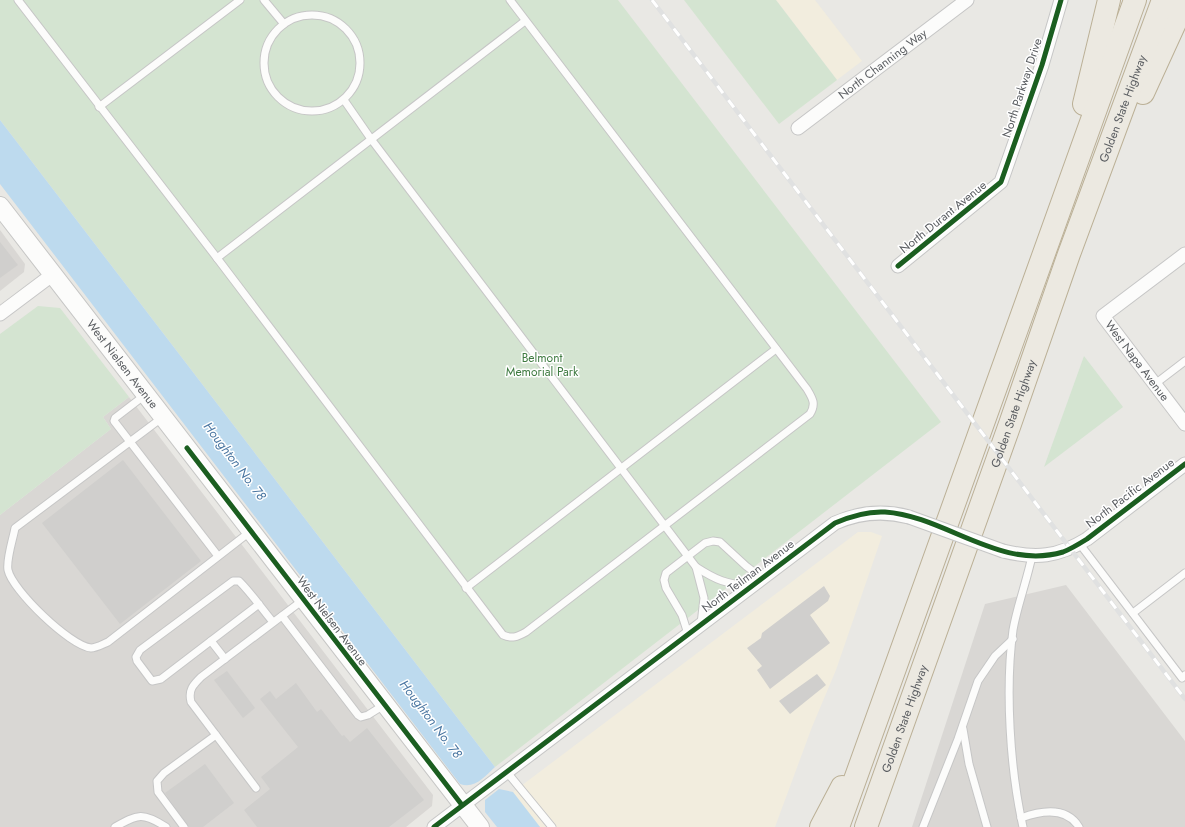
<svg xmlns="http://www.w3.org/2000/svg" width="1185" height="827" font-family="Jost,sans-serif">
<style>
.commercial{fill:#f2edde}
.industrial{fill:#d9d7d4}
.green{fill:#d4e4d1}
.water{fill:#bddaee}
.building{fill:#d0cfcd}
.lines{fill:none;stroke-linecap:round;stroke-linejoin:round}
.lane-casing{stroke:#c6c6c6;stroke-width:9}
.street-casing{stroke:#c6c6c6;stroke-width:15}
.secondary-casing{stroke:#c6c6c5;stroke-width:20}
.highway-casing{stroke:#bbb096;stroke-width:24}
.lane{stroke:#fcfcfb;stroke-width:7}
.street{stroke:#fcfcfb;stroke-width:13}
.secondary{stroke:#fcfcfb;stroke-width:18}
.highway{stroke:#ece9e1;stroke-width:22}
.rail-casing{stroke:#e0e1e1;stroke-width:4.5}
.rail{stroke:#fff;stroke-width:3;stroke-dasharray:9;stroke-linecap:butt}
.street-bridge-casing{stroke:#c6c6c6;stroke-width:15;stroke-linecap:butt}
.street-bridge{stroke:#fcfcfb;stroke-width:13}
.cycleway-casing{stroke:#fff;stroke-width:8}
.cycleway{stroke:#1b5e20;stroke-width:5}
.labels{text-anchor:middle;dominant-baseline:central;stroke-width:3;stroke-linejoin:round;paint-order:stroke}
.street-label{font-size:12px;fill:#5a5d61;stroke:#fff}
.park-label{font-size:12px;fill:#3f7b41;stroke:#fff}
.water-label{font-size:13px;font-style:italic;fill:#4b77a2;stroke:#fff}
</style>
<rect width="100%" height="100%" fill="#e9e8e4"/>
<!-- commercial -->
<g class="commercial">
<path d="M776 0H815L862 61 837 80Z"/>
<path d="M858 532H871L882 536 836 670 812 727 775 827H540L513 792Z"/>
</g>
<!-- industrial -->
<g class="industrial">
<path d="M0 230 25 264 24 272 0 291Z"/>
<path d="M129 397 433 795 432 806 406 827H0V515L111 429 103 417Z"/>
<path d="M1066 585 1185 741V827H912L985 604Z"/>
</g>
<!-- green -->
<g class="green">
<path d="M0 0H618L941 422 495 767 0 120Z"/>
<path d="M684 0H776L837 80 779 124Z"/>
<path d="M38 306 60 308 129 397 103 417 111 429 0 515V334Z"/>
<path d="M1084 356 1123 407 1044 467Z"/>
</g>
<!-- water -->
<g class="water">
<path d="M0 120 495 767C484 777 475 789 460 784L0 184Z"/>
<path d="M499 789 513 792 540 827H497L485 812V800Z"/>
</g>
<!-- building -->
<g class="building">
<path d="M0 242 18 265 0 278Z"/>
<path d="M123 460 201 561 120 624 42 523Z"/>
<path d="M824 586 830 596 828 601 810 615 830 643 770 689 757 670 762 666 747 648 761 638 762 633Z"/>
<path d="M227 671 255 708 243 718 214 680Z"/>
<path d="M817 674 826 685 790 714 779 701Z"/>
<path d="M296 683 317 712 321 709 342 736 344 735 350 742 367 728 424 800 389 827H257L244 810 270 789 261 777 298 747 260 699 270 691 276 699Z"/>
<path d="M205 764 234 803 203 827H189L165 793Z"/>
</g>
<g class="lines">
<defs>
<g id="lane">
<path d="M18 0 217 258 503 635C512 639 517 637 526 632L810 414C816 404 813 399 807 389L510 0"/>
<path d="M264 0 284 24"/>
<circle cx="312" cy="63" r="48"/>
<path d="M344 100 371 139 696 567 704 598 701 624"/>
<path d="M99 107 240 0"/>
<path d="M217 258 525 21"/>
<path d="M1155 384 1185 361"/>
<path d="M145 395 115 418 114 421 218 556"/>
<path d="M163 417 15 528C13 539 6 560 8 570 12 590 70 646 91 648 96 648 103 644 108 642L251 531"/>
<path d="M1079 543 1182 678 1185 675"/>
<path d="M696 567C716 580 726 584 751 586"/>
<path d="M466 588 776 349"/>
<path d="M259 604 161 679 152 681 137 661 136 657 140 650 233 581H239C252 594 262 609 273 622"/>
<path d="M1133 613 1185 573"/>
<path d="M282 616 358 715 361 717 368 715 384 705"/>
<path d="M688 634 682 615 666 588 664 580 666 573 688 556 705 543 713 541 720 542 746 566 762 578"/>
<path d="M211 641 225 659"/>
<path d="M963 729 969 764 987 827"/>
<path d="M506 771 552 827"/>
<path d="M256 788 191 702C188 690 193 685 201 677L303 600"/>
<path d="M1021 818C1040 811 1066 806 1079 827"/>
<path d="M115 827C138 814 143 812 166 827"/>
<path d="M184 827 158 792 157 781 164 773 216 735"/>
<path d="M923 827 958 739 978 681 995 656 1013 639"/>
<path d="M1023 827C1010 769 1005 689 1013 630 1017 607 1027 580 1032 556"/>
</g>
<g id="street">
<path id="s1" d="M798 128 967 0"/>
<path id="s2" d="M1185 254 1103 316 1185 424"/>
<path d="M898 266 1001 182 1042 65 1061 0"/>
<path d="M0 314 52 275"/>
<path d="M1003 551C1036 559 1058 557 1087 539L1185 464"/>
<path d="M434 827 835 523C860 512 883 510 909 517"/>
</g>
<g id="secondary">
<path id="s3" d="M0 206 480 827"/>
</g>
<g id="highway">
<path d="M1143 93 1185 1"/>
<path d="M1084 104 1109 0"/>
<path d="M821 827 842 787"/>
<path d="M838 827 1135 0"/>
<path id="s4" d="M866 827 1010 424 1069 254 1163 0"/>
</g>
</defs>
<!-- lane casing -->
<use href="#lane" class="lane-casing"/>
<!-- street casing -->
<use href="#street" class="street-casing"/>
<!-- secondary casing -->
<use href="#secondary" class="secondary-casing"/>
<!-- highway casing -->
<use href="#highway" class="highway-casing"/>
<!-- lane -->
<use href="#lane" class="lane"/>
<!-- street -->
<use href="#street" class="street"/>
<!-- secondary -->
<use href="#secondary" class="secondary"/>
<!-- highway -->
<use href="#highway" class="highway"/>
<defs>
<path id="rail" d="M652 0 1185 699"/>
</defs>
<!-- rail casing -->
<use href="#rail" class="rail-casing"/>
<!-- rail -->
<use href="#rail" class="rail"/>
<defs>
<path id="street-bridge" d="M909 517 1003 551"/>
</defs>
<!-- street-bridge casing -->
<use href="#street-bridge" class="street-bridge-casing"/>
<!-- street-bridge -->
<use href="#street-bridge" class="street-bridge"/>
<defs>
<g id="cycleway">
<path d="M898 266 1001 182 1042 65 1061 0"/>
<path d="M187 448 462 805"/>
<path d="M434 827 835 523C851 516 867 511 885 512 945 516 1000 571 1063 552 1071 549 1079 544 1087 539L1185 464"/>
</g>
</defs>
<!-- cycleway casing -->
<use href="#cycleway" class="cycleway-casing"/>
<!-- cycleway -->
<use href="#cycleway" class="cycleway"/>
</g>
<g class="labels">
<!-- street labels -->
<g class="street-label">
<text stroke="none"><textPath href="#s1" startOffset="106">North Channing Way</textPath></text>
<text transform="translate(1022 88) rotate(-72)">North Parkway Drive</text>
<text stroke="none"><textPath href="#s4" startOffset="763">Golden State Highway</textPath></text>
<text transform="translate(943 217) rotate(-39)">North Durant Avenue</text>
<text stroke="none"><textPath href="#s2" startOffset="159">West Napa Avenue</textPath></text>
<text stroke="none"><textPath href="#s3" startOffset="200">West Nielsen Avenue</textPath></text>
<text stroke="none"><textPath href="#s4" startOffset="439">Golden State Highway</textPath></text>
<text transform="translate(1130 493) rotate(-37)">North Pacific Avenue</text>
<text transform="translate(748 576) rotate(-37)">North Teilman Avenue</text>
<text transform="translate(332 621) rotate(53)">West Nielsen Avenue</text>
<text stroke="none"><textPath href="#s4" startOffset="115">Golden State Highway</textPath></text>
</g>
<!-- park labels -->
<g class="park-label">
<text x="542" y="358">Belmont<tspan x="542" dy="14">Memorial Park</tspan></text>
</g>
<!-- water labels -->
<g class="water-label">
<text transform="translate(235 461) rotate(53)">Houghton No. 78</text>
<text transform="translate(431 719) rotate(53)">Houghton No. 78</text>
</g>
</g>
</svg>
